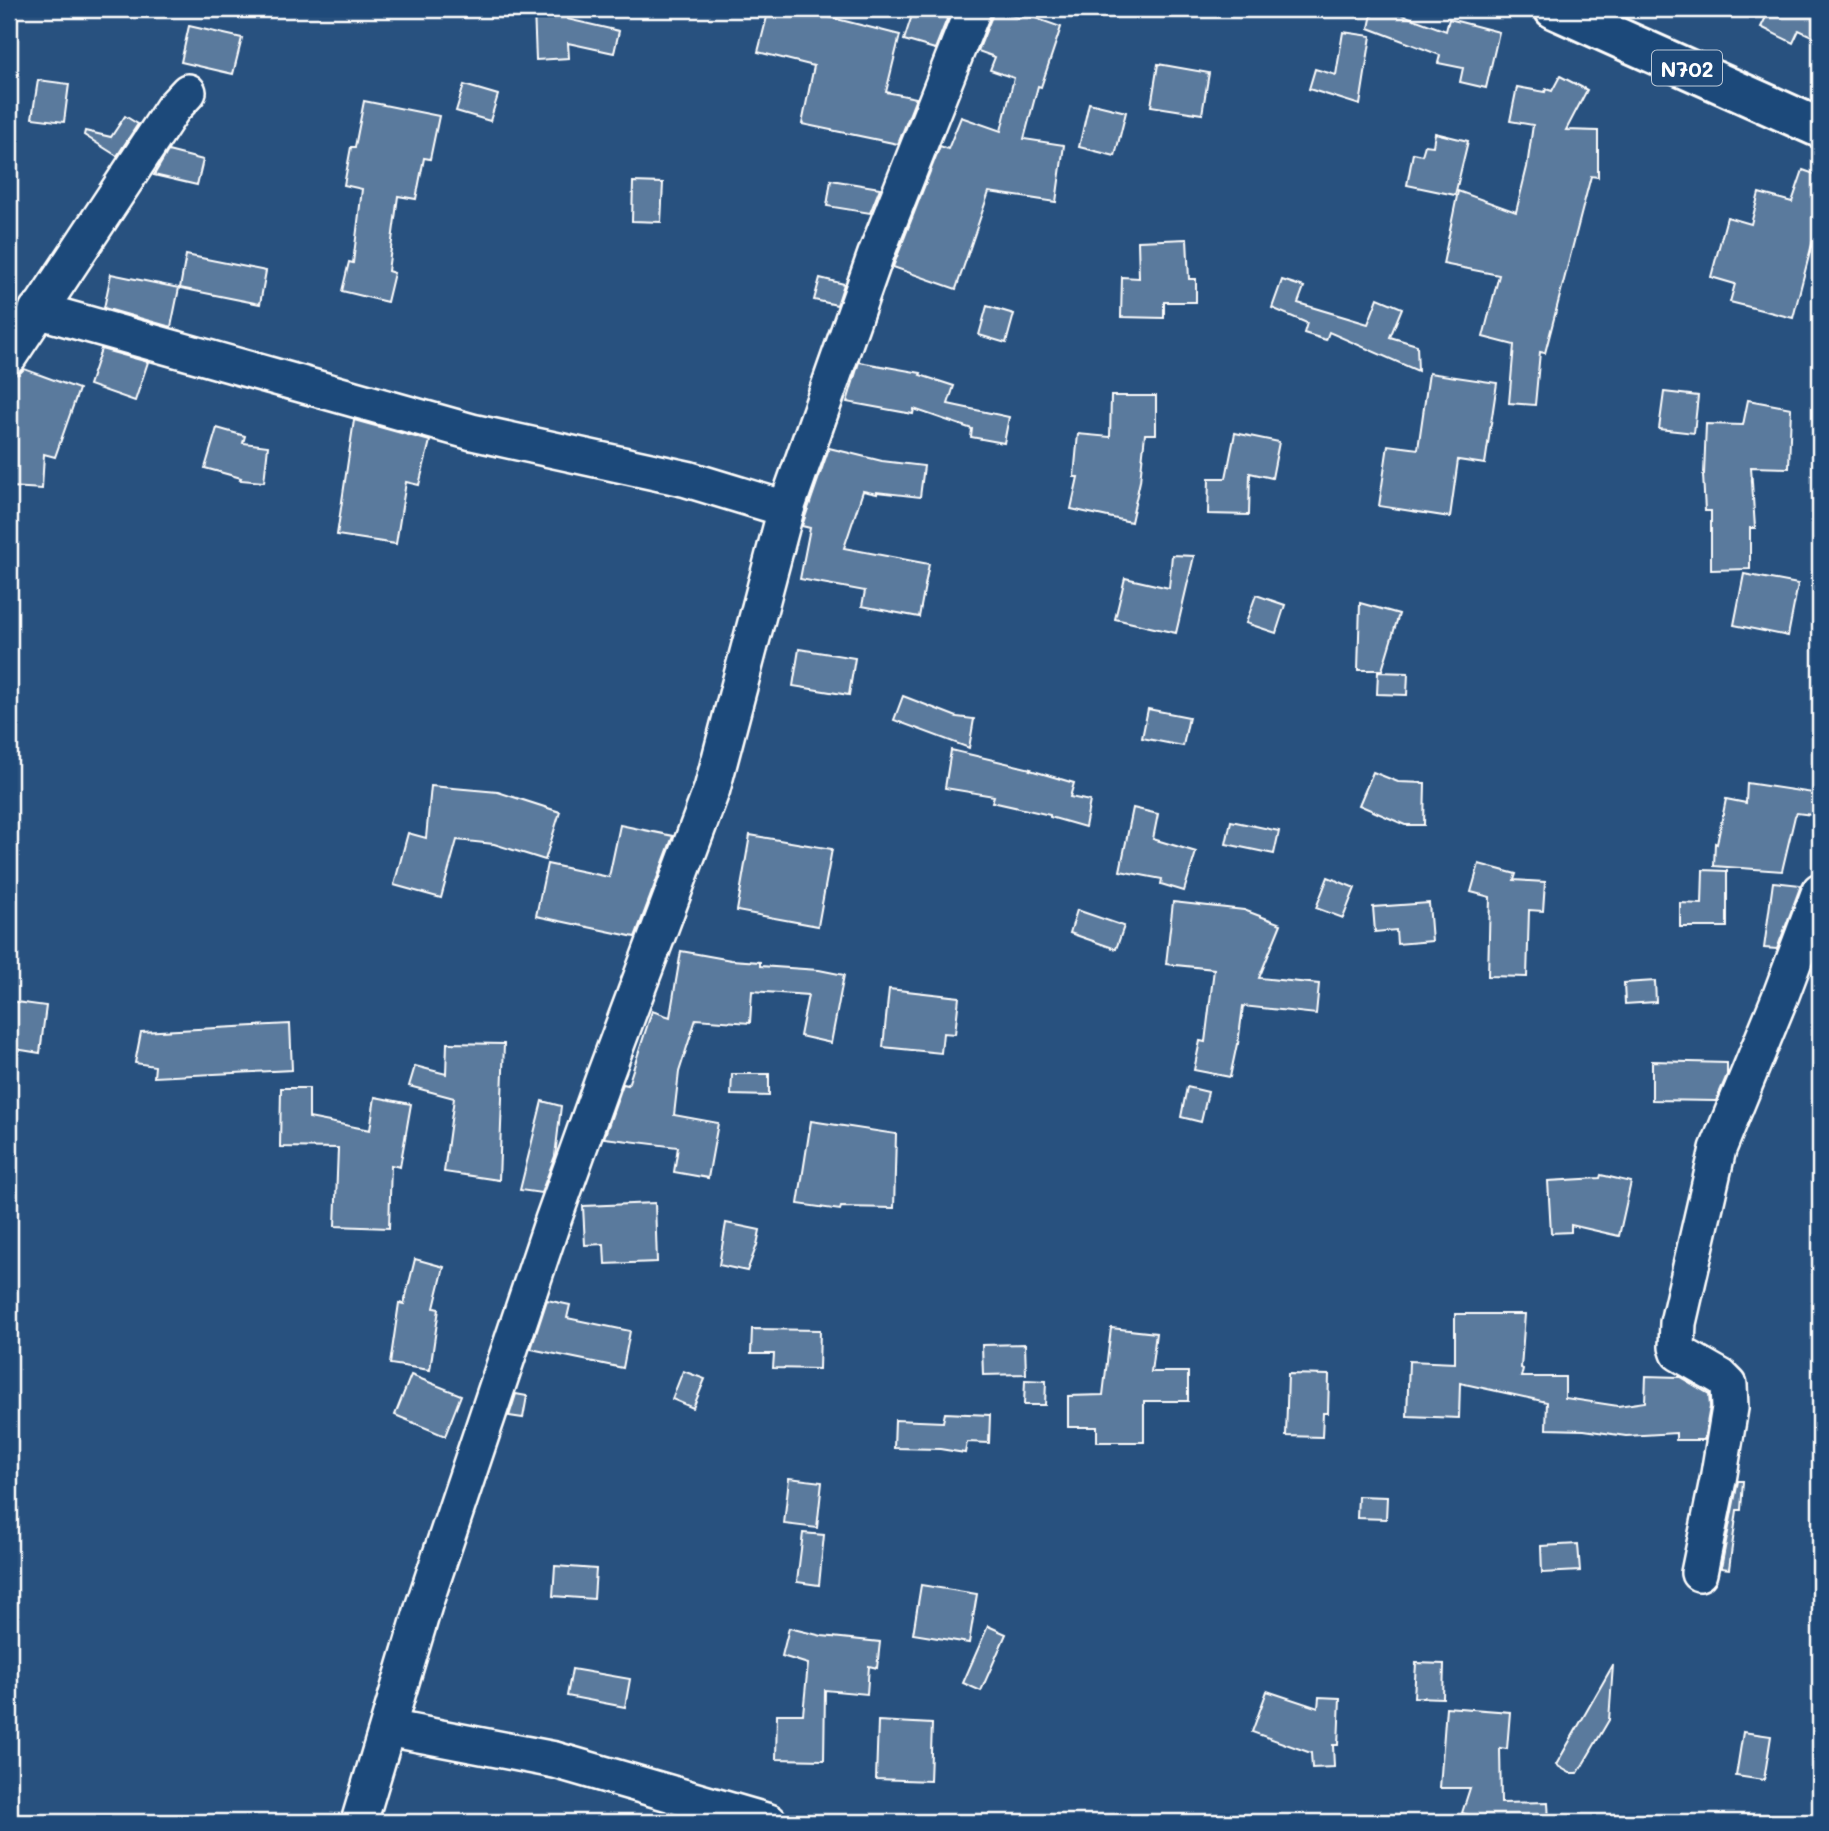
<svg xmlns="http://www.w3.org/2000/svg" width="1829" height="1831" font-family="Mali,sans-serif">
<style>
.building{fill:#5a7a9d;stroke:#fff;stroke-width:2}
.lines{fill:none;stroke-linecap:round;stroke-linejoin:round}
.minor-casing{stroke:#fff;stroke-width:40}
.highway-casing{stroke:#fff;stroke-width:44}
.minor{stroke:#1f4a7a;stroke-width:35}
.highway{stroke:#1f4a7a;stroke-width:38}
.labels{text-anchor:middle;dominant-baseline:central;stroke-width:5;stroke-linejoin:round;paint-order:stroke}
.shield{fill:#1f4a7a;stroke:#bcc9d7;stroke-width:2}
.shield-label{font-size:21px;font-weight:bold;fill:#fff}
</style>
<rect width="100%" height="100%" fill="#28517f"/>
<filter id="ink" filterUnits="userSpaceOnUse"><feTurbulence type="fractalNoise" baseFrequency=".0143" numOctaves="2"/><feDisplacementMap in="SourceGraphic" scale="14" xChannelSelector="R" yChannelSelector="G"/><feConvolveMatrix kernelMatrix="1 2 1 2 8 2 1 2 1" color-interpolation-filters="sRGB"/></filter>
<g filter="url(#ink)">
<!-- building -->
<g class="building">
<path d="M534 9H566L567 19 619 31 614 53 568 43 569 58 536 60Z"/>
<path d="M769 9H827L825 16 900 35 886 92 916 98 898 144 802 124 814 66 758 52Z"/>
<path d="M914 9H951L935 49 904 40Z"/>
<path d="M993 9 1020 18 1021 13 1061 27 1041 87 1038 86 1024 139 1064 145 1056 202 989 192 956 289 893 267 940 146 948 149 961 117 1001 131 1014 78 990 70 995 57 978 51 992 16Z"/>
<path d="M1373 9H1387L1446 31 1449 19 1499 32 1486 88 1460 82 1463 68 1438 63 1440 55 1369 28Z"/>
<path d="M1753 9H1820V40L1799 30 1793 43 1761 27 1767 15Z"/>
<path d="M189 26 242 38 233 74 181 62Z"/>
<path d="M1343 32 1371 36 1360 105 1309 89 1315 69 1336 75Z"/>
<path d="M1158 64 1209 73 1202 114 1151 106Z"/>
<path d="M1560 76 1587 90 1566 130 1598 131V177L1591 176 1545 353 1540 352 1535 405 1509 403 1514 345 1483 337 1499 275 1443 264 1458 191 1516 212 1527 167 1533 125 1510 121 1517 87 1545 92 1546 89 1552 91Z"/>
<path d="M38 80 69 84 64 122 32 118Z"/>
<path d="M464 85 498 95 490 121 456 111Z"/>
<path d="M364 101 439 116 430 159 424 158 416 199 398 196 388 271 394 273 387 302 342 291 349 262 353 263 362 189 344 185 351 147H355Z"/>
<path d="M1089 103 1126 112 1115 156 1079 147Z"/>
<path d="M125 116 138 124 117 156 84 135 85 131 111 137Z"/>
<path d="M1435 133 1468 141 1455 195 1407 185 1413 153 1422 155 1425 145 1433 146Z"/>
<path d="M168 151 203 160 197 185 154 175Z"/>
<path d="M1803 170 1820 176V213L1793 318 1730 302 1735 284 1711 277 1727 217 1751 224 1759 193 1792 202Z"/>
<path d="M831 180 880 188 870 213 827 206Z"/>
<path d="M633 182 663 183 661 222 632 221Z"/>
<path d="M1187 239 1189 279H1196V302H1164V318L1121 317 1122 277 1139 278 1138 241Z"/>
<path d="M186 255 266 271 260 304 180 288Z"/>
<path d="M111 274 179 288 171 327 104 308Z"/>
<path d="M820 278 844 284 837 305 814 300Z"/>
<path d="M1282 280 1304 287 1298 303 1368 324 1378 298 1402 308 1390 337 1417 345 1418 371 1329 332 1326 340 1304 333 1307 323 1272 308Z"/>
<path d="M987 306 1014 314 1006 343 979 335Z"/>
<path d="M101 349 148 362 135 401 89 385Z"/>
<path d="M859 362 921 373 920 375 954 386 948 404 1009 417 1004 443 971 437 972 429 914 409 913 414 847 402Z"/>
<path d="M24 369 79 389 55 457 44 454 42 489 11 487 14 443 9 441V383L11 375 19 374Z"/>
<path d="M1429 373 1497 383 1485 464 1458 460 1450 517 1379 506 1388 445 1418 449Z"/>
<path d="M1664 392 1698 396 1694 433 1659 429Z"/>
<path d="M1111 396H1156V434H1145L1140 481 1131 522 1071 509 1078 477H1074L1078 434 1110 437Z"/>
<path d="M1748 400 1791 408 1789 468 1751 467 1755 528H1750V569L1711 570V511H1705L1703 475 1704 474 1706 424 1743 425Z"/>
<path d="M354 420 430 441 419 485 406 482 396 544 337 535Z"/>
<path d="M217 428 245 436 243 443 268 446 264 482 240 480 241 478 205 468Z"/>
<path d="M1235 433 1279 442 1272 478 1250 473 1249 515 1208 514 1209 478H1226Z"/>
<path d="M829 448 882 461 924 466 920 497 877 492V494L863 491 844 548 929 564 919 617 862 606 865 591 800 579 810 528 802 526Z"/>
<path d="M1172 555 1194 556 1176 633 1115 619 1125 578 1169 588Z"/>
<path d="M1744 574 1798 584 1788 636 1734 625Z"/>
<path d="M1256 595 1285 605 1276 633 1246 623Z"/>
<path d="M1360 603 1399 614 1382 670H1358Z"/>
<path d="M799 649 855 658 849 695 793 686Z"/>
<path d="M1378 672 1408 673 1407 695 1377 694Z"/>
<path d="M903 696 957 717 974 719 969 748 894 720Z"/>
<path d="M1148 709 1189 717 1183 746 1142 738Z"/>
<path d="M951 750 1031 769 1030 770 1074 783 1070 797 1090 801 1085 827 1050 817V815L992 802 994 796 945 788Z"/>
<path d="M1373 772 1398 782 1425 783 1424 825H1405L1359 805Z"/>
<path d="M1747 783 1820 794V816L1797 813 1795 816 1782 871 1714 866 1715 843 1717 844 1726 799 1746 803Z"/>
<path d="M431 786 498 792 560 812 545 860 494 844 457 840 441 898 394 885 408 833 426 838Z"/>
<path d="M1133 808 1158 814 1153 839 1196 852 1184 891 1161 884 1162 879 1120 871Z"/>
<path d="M1231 821 1279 831 1274 854 1226 844Z"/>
<path d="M620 825 673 836 635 937 536 916 547 864 609 877Z"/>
<path d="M750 835 832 849 818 926 737 911Z"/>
<path d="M1479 864 1516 874 1514 880 1545 882 1543 911 1529 910 1527 977 1488 976 1490 897 1471 892Z"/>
<path d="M1703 870 1727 871V927H1680V903L1702 904Z"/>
<path d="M1328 877 1355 888 1343 918 1316 908Z"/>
<path d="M1773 882 1801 885 1777 949 1764 948Z"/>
<path d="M1173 902 1244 910 1281 924 1259 978 1319 984 1316 1014 1243 1006 1238 1044H1237L1230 1077 1194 1070 1200 1041 1205 1042 1214 969 1166 964Z"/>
<path d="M1429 903 1432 941 1397 944 1396 930 1375 932 1373 907Z"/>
<path d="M1077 910 1124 926 1116 949 1070 933Z"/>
<path d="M681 951 731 960 760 962V966L819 970 844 975 831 1043 800 1036 808 995 752 991 750 1023 696 1019 679 1072 674 1115 718 1123 708 1178 674 1172 678 1147 604 1138 623 1084 628 1085 652 1011 670 1017Z"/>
<path d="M1655 981 1656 1002 1625 1004 1624 983Z"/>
<path d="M889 989 959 997 955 1034 943 1033 941 1053 883 1047Z"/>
<path d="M9 1001 46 1006 40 1053 9 1048Z"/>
<path d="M290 1024 292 1070 154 1077 155 1066 135 1063 141 1032Z"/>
<path d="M447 1043 504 1044 499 1180 444 1172 454 1098 409 1086 415 1066 446 1074Z"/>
<path d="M1652 1061 1727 1063V1075L1716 1101 1652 1100Z"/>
<path d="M732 1074H769V1096L731 1095Z"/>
<path d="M1187 1087 1208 1092 1201 1122 1181 1117Z"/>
<path d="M281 1088H309V1118L370 1130 375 1097 411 1104 400 1167 391 1165 389 1228 335 1226 338 1148 280 1147Z"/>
<path d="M542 1101 561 1106 555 1156 541 1193 520 1190Z"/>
<path d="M811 1121 896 1134 894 1208 841 1207 840 1210 798 1204Z"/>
<path d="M1601 1175 1631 1182 1619 1236 1571 1225V1232L1551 1233 1548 1181 1600 1178Z"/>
<path d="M655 1203 657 1262 605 1264 604 1244 585 1245 583 1206Z"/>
<path d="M726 1223 760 1230 757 1245 747 1271 719 1265Z"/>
<path d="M415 1259 444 1267 434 1308 439 1309 430 1370 390 1364 399 1303 404 1304Z"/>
<path d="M547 1300 570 1305 567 1318 630 1331 623 1368 531 1349Z"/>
<path d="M1455 1314H1525L1521 1368 1523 1369 1521 1377H1565V1398L1618 1406 1645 1402 1646 1376 1680 1377 1709 1394 1710 1407 1704 1440H1676V1433L1626 1436 1584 1430 1546 1429 1547 1402 1460 1383 1459 1418 1407 1416 1409 1361 1455 1363Z"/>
<path d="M1111 1328 1156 1333 1151 1372H1188V1401H1144V1442H1097V1427H1068V1396L1103 1395Z"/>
<path d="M752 1329 820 1330 819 1369 773 1368 774 1354H751Z"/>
<path d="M1025 1344 1026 1374 983 1375 982 1345Z"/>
<path d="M683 1371 705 1379 693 1408 672 1399Z"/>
<path d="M1288 1374 1329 1375 1328 1413H1323L1322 1437 1286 1436Z"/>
<path d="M411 1375 461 1395 445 1436 395 1415Z"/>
<path d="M1025 1380 1046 1381 1045 1405H1024Z"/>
<path d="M516 1394 527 1396 523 1418 509 1416Z"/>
<path d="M945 1413 990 1415 989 1443 967 1442 965 1453 940 1449 894 1448 895 1420 943 1422Z"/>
<path d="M789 1478 822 1482 817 1528 784 1524Z"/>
<path d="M1738 1481H1743L1741 1510H1737L1729 1569 1721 1568Z"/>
<path d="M1358 1496 1387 1497 1386 1519 1357 1518Z"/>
<path d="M803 1533 824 1535 819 1585 797 1582Z"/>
<path d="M1578 1544 1580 1571 1542 1573 1541 1546Z"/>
<path d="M555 1566 596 1569 594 1599 553 1596Z"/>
<path d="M921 1585 977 1594 969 1643 913 1634Z"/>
<path d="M988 1626 1006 1634 981 1691 963 1683Z"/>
<path d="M789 1628 822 1636 880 1642 877 1668 869 1666 867 1694 825 1690 824 1760 776 1759 777 1714H803L808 1664 782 1656Z"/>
<path d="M1416 1663 1444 1664 1443 1698 1414 1697Z"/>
<path d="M1613 1665 1609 1720 1578 1773H1570L1556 1765Z"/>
<path d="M572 1669 630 1679 625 1707 567 1696Z"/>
<path d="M1267 1691 1318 1708 1319 1697 1340 1698 1338 1745H1333L1334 1767 1312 1768 1311 1753 1252 1732Z"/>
<path d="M1446 1707 1510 1712 1507 1749 1500 1748 1501 1803 1548 1802 1549 1822H1487V1821L1462 1813 1470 1788H1440Z"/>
<path d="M878 1721 932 1724 930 1781 876 1779Z"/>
<path d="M1743 1732 1771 1736 1764 1780 1736 1776Z"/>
</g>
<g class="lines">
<defs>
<g id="minor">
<path d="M37 310 472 432 687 479 786 509"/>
<path d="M9 356 173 108 188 92"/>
<path d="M1699 1573 1718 1480 1730 1408 1729 1385 1721 1377 1679 1353 1677 1347 1678 1323 1718 1149 1781 995 1820 891"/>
<path d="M388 1728 555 1760 769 1822"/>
<path d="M359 1822 424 1605 553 1220 605 1075 712 789 786 509 876 254 973 9"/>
</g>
<path id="highway" d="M1554 9 1820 128"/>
</defs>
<!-- minor casing -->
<use href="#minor" class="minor-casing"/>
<!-- highway casing -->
<use href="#highway" class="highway-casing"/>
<!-- minor -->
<use href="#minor" class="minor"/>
<!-- highway -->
<use href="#highway" class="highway"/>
</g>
</g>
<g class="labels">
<!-- shield labels -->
<rect class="shield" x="1652" y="50.5" width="70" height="35" rx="5"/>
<g class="shield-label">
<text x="1687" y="68">N702</text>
</g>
</g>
<!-- margin -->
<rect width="1829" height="1831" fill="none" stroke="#1f4a7a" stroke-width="35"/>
<rect x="18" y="18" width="1794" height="1796" fill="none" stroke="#fff" stroke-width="2.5" filter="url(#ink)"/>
</svg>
